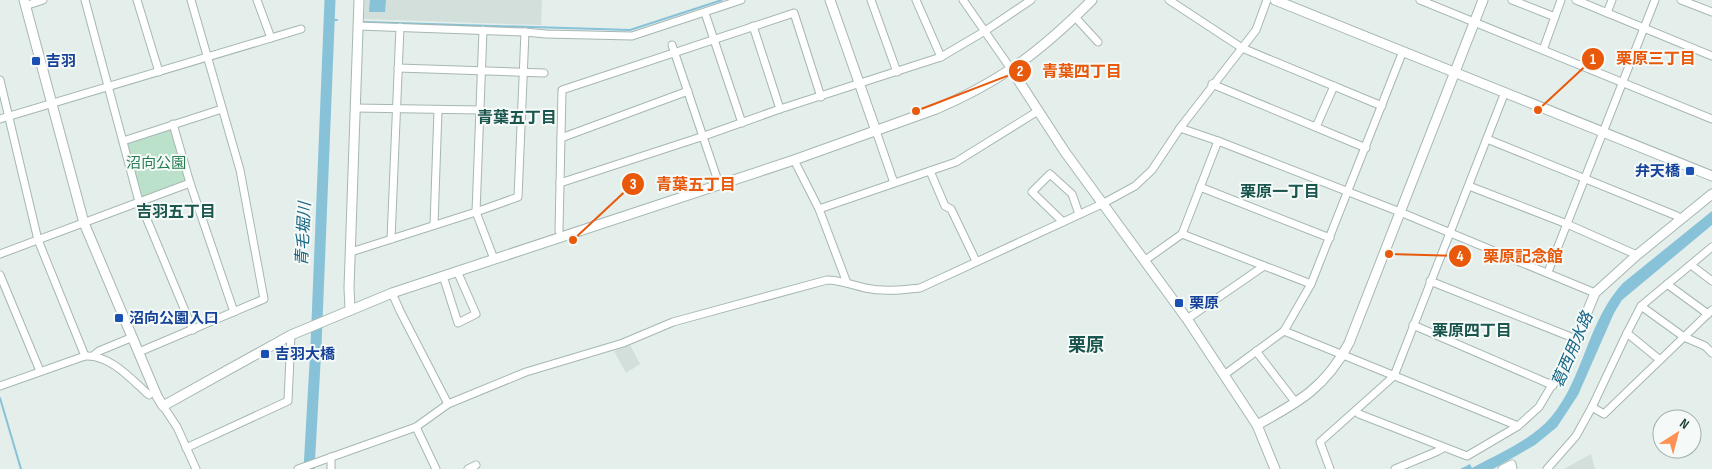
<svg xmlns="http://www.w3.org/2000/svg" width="1712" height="469" font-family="'Sofia Sans Condensed','Noto Sans JP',sans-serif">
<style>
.built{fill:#d2dfda}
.green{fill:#bbe1ca}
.water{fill:#87c2d8}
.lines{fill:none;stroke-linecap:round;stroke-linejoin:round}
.stream{stroke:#87c2d8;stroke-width:2}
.river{stroke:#87c2d8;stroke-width:11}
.minor-casing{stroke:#a6b7b3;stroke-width:9}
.tertiary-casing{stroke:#a6b7b3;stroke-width:11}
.minor{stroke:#fff;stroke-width:7}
.tertiary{stroke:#fff;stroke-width:9}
.transit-dot{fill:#1a4fb4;stroke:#f5faf8;stroke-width:2}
.labels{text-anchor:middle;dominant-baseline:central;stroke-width:4;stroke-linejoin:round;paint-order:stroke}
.transit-label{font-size:15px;font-weight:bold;fill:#164399;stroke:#f5faf8;text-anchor:start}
.park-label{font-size:15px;fill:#277d52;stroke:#f5faf8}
.neighbourhood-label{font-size:16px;font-weight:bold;fill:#1b564e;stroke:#f5faf8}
.water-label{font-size:16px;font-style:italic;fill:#156584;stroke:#f5faf8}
.quarter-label{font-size:18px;font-weight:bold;fill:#1b564e;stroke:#f5faf8}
.leader{fill:none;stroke:#e8590c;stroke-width:2}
.callout-dot{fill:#e8590c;stroke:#f5faf8;stroke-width:2}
.mark-label{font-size:15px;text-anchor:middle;font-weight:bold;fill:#fff}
.callout-label{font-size:16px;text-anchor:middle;font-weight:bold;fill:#e8590c;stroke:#f5faf8;stroke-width:4;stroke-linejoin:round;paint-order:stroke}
</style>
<rect width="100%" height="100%" fill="#e4eeeb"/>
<!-- built -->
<g class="built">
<path d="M365 0H542L541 25 364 19Z"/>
<path d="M630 345 640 364 626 373 614 351Z"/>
<path d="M1591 454 1595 469H1564Z"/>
</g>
<!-- green -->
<path class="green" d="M169 130H171L186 180 145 198 142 196 127 145 129 142Z"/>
<!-- water -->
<g class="water">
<path d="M370 0H386L385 12H369Z"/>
<path d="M1712 211V225L1622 300 1614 313 1578 395 1557 427 1535 445 1493 469H1460L1470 464 1472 468C1499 453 1532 440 1552 416 1584 377 1588 320 1623 283Z"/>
</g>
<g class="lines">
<!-- stream -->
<g class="stream">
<path d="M329 20H337"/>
<path d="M364 22 630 30 722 0"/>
<path d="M0 398 21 469"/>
</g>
<!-- river -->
<path class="river" d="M309 469 316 346 330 0"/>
<defs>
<g id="minor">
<path d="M85 0 138 198 193 330"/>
<path d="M137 0 159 72"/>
<path d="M257 0 271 38"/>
<path d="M871 0 897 72"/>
<path d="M916 0 941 57"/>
<path d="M963 0 1011 69"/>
<path d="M1169 0 1242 48 1382 106"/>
<path d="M1420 0 1712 119"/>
<path d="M1512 0 1555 17"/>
<path d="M1576 0 1712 56"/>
<path d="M1681 0 1712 12"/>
<path d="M25 6 43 0"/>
<path d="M705 13 742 123"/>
<path d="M1607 13 1612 0"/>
<path d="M1075 17 1098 42"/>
<path d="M358 26 525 32 546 34 632 36 741 0"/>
<path d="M753 26 780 109"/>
<path d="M483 30 476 212 494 259"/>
<path d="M672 45 719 184"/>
<path d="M1543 50 1561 0"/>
<path d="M398 68 544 73"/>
<path d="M0 80 38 240 85 356"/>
<path d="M1212 84 1366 148"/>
<path d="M355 108 480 110"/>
<path d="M0 119 301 29"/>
<path d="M173 124 190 183 234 312"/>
<path d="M1316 127 1334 86"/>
<path d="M1180 128 1218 141 1400 212 1595 293"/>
<path d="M876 131 894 183"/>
<path d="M561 138 688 91"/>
<path d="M1487 139 1677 216 1681 219"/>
<path d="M123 141 222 109"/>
<path d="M794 160 819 209 847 283"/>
<path d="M930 171 945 206 951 209 976 261"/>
<path d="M560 183 704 136 780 109 941 57 985 31 1031 0"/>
<path d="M1469 186 1567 224 1637 255"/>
<path d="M1200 187 1330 238"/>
<path d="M819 209 956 162 1038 111"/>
<path d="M1063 222 1032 192 1050 174 1072 194 1079 214"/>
<path d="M434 225 438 110"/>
<path d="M559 231 562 90 794 13 821 97"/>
<path d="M1182 234 1311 284"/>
<path d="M391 239 400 27"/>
<path d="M351 252 476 212 518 197 525 32"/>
<path d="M0 254 190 183"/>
<path d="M1144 261 1182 234 1218 141"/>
<path d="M1691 265 1712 281"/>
<path d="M1548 272 1655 0"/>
<path d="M0 275 40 371"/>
<path d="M443 276 458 323 476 314 457 271"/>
<path d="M1430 281 1576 339"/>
<path d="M1667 284 1708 314"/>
<path d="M392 293 400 311 448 404"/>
<path d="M1641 306 1684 337 1705 346 1712 353"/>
<path d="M1187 319 1264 266"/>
<path d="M1284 331 1518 426"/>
<path d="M1627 333 1660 360"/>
<path d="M1256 351 1296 403"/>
<path d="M139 352 264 299 240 170 191 0"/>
<path d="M94 355 99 351 133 337"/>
<path d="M1224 375 1284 331 1311 284 1403 51"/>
<path d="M0 386 85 356C110 354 132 380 149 395"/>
<path d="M163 406 177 427 196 469"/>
<path d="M1592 407 1604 414 1712 310"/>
<path d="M1356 411 1359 414 1467 456 1518 426 1539 407 1552 385 1413 325"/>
<path d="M416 427 436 469"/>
<path d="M186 448 288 401 291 335"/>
<path d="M298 469 416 427 448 404 526 372 623 343 673 322 827 280C840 280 852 285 865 288 884 292 901 290 920 288L1102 204 1135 186 1152 170 1180 128 1256 30 1267 0"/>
<path d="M331 469V457"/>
<path d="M468 469 476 465"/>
<path d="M1330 469 1320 442 1394 376 1505 92"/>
<path d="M1395 469 1438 451 1443 448"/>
<path d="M1502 469 1512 464 1513 469"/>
<path d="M1547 469 1576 436 1592 407 1627 333 1641 306 1712 247"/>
</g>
<g id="tertiary">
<path d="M24 0 84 223 157 396 163 406 291 335 392 293 794 160 936 109C962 98 987 85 1011 69 1040 50 1067 25 1092 0"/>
<path d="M830 0 876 131"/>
<path d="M1275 0 1712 176"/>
<path d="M1011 69 1065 152 1187 319 1224 375 1257 425 1275 469"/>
<path d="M350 309 349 288 359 0"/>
<path d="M1552 385 1561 371 1576 339 1595 293 1637 255 1712 194"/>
<path d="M1257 425C1299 402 1326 387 1349 343L1483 0"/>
</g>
</defs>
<!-- minor casing -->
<use href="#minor" class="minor-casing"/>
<!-- tertiary casing -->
<use href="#tertiary" class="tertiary-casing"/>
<!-- minor -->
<use href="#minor" class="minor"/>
<!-- tertiary -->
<use href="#tertiary" class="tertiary"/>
</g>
<!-- markers -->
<g class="transit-dot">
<rect x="31" y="56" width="10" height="10" rx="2.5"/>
<rect x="1685" y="166" width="10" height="10" rx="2.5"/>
<rect x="1174" y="298" width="10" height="10" rx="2.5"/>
<rect x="114" y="313" width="10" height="10" rx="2.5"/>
<rect x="260" y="349" width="10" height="10" rx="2.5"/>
</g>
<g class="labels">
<!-- transit labels -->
<g class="transit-label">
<text x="46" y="61">吉羽</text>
<text x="1680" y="171" text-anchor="end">弁天橋</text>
<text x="1189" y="303">栗原</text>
<text x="129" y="318">沼向公園入口</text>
<text x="275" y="354">吉羽大橋</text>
</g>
<!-- park labels -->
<g class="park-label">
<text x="156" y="163">沼向公園</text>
</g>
<!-- neighbourhood labels -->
<g class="neighbourhood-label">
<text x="517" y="118">青葉五丁目</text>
<text x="1280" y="192">栗原一丁目</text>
<text x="176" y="212">吉羽五丁目</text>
<text x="1472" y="331">栗原四丁目</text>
</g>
<!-- water labels -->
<g class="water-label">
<text transform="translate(304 234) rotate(-87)">青毛堀川</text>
<text transform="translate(1573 350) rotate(-67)">葛西用水路</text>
</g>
<!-- quarter labels -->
<g class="quarter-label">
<text x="1086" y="345">栗原</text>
</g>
</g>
<!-- callouts -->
<path class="leader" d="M1538 110L1593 59M916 111L1020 71M573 240L633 184M1389 254L1460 256"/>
<g class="callout-dot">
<circle cx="1538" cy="110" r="5"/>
<circle cx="916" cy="111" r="5"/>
<circle cx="573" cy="240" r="5"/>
<circle cx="1389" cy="254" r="5"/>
<circle cx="1593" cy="59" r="12"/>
<circle cx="1020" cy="71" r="12"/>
<circle cx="633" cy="184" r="12"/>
<circle cx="1460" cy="256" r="12"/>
</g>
<g class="mark-label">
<text x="1593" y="64">1</text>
<text x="1020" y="76">2</text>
<text x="633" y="189">3</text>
<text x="1460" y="261">4</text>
</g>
<g class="callout-label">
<text x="1656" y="64">栗原三丁目</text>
<text x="1082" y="77">青葉四丁目</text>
<text x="696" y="190">青葉五丁目</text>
<text x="1523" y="262">栗原記念館</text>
</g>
<!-- north arrow -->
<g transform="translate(1677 434) rotate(36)"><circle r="24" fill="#f5faf8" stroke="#a0b0ad"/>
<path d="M0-4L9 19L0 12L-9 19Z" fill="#fd9053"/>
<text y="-8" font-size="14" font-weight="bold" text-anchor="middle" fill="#21423d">N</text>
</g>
</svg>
